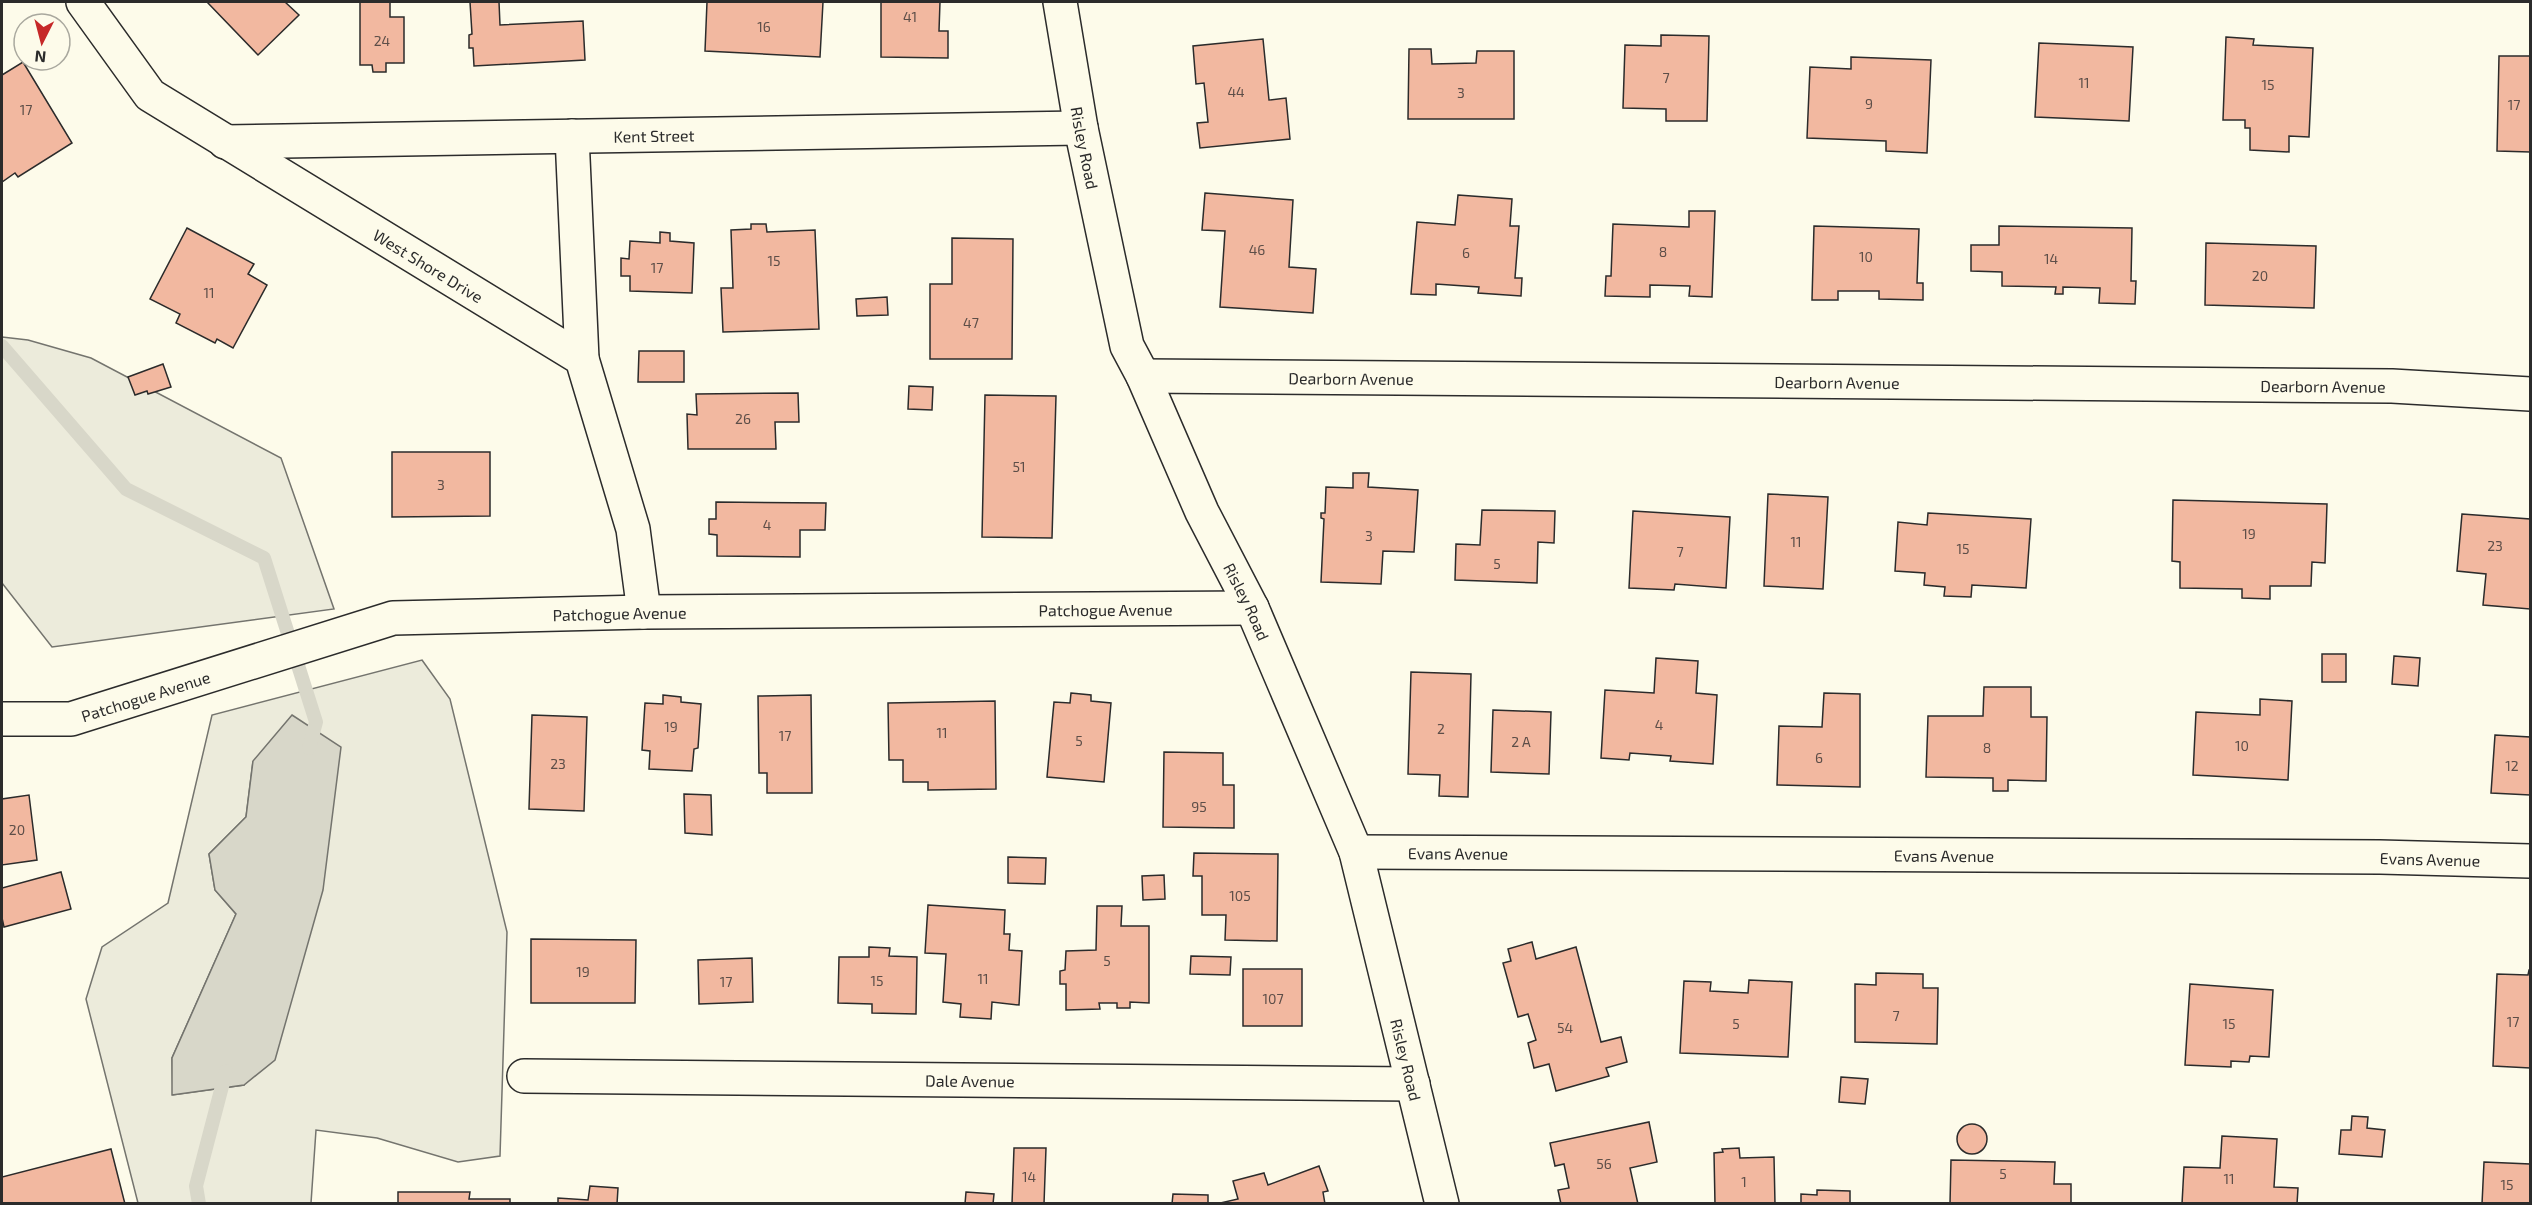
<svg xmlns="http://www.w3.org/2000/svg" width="2532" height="1205" font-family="'Exo 2',sans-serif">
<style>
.green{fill:#ecebdb;stroke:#74746e;stroke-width:1.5;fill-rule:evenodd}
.water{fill:#d8d7c9;stroke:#74746e;stroke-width:1.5}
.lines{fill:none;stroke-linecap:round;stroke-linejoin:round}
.stream{stroke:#d8d7c9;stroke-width:14}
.building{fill:#f2b8a0;stroke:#2b2b2b;stroke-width:1.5}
.street-casing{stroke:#2b2b2b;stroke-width:36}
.street{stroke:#fdfbea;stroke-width:33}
.labels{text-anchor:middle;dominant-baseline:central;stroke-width:4.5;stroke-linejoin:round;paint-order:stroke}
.number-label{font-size:14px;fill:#5d4e48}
.street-label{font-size:16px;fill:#2b2b2b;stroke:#fdfbea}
</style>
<rect width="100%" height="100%" fill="#fdfbea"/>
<!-- green -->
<g class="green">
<path d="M2 337 28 340 91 358 281 458 334 609 52 647 2 583Z"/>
<path d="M422 660 450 699 507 932 500 1156 458 1162 377 1138 316 1130 311 1203H138L86 999 102 947 168 903 212 715ZM253 761 244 1085 173 1095 172 1058 236 914 215 890 209 854 246 817Z"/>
</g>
<!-- water -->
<path class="water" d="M292 715 341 747 323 890 275 1060 244 1085 172 1095V1058L236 914 215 890 209 854 246 817 253 761Z"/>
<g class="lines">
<!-- stream -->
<g class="stream">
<path d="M2 346 126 489 264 558 316 722 309 748"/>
<path d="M199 1204 196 1186 226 1071"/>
</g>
</g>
<!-- building -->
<g class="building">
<path d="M207 2H285L299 15 258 55Z"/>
<path d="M360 2H390V17H404V63H386V72H373L372 65H360Z"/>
<path d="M470 2H499L500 25 583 21 585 60 474 66 473 48H469V35L472 34Z"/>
<path d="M707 2H823L820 57 705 51Z"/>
<path d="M881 2H940L939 31H948V58L881 57Z"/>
<path d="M1661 35 1709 36 1707 121H1666V109L1623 108 1625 45 1661 46Z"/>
<path d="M2226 37 2254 39 2253 45 2313 48 2309 137 2289 136V152L2250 150V128H2245V120H2223Z"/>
<path d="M1263 39 1269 100 1286 98 1290 139 1200 148 1197 123 1208 122 1204 83 1196 84 1193 46Z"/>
<path d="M2039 43 2133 47 2129 121 2035 117Z"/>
<path d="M1409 49H1431L1432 64 1476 63 1477 51H1514V119H1408Z"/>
<path d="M2499 56H2530V152L2497 151Z"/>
<path d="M1851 57 1931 60 1927 153 1886 151V141L1807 138 1810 67 1851 69Z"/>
<path d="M23 62 72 143 18 177 15 173 2 182V75Z"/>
<path d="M1205 193 1293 200 1289 267 1316 269 1313 313 1220 307 1225 231 1202 230Z"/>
<path d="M1458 195 1512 199 1510 226H1519L1515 278H1522L1521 296 1478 293 1479 287 1436 284V295L1411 294 1417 222 1455 225Z"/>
<path d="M1689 211H1715L1712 297 1689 296 1690 286 1650 285V297L1605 296 1606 276H1611L1613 224 1689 227Z"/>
<path d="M751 224H766L767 232 815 230 819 329 723 332 721 288H733L731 230 751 229Z"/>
<path d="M1814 226 1919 229 1917 283H1923V300L1879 299V291H1838V300H1812Z"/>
<path d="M1999 226 2132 228 2131 281H2136L2135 304 2099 303 2100 288 2063 287V294H2055L2056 287 2002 286V272L1971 271V245H1999Z"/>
<path d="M187 228 254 264 248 274 267 285 233 348 217 339 215 343 176 323 180 314 150 299Z"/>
<path d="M660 232 670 233V241L694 243 692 293 630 291V276H621V258L629 259 630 241 660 243Z"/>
<path d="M952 238 1013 239 1012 359H930V284H952Z"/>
<path d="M2206 243 2316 246 2314 308 2205 305Z"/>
<path d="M887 297 888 315 857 316 856 299Z"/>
<path d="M639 351H684V382H638Z"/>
<path d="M163 364 171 387 148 394 147 391 135 395 128 377Z"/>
<path d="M909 386 933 387 932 410 908 409Z"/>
<path d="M798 393 799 422H775L776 449H688L687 414 697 415 696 394Z"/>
<path d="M985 395 1056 396 1052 538 982 537Z"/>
<path d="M392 452H490V516L392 517Z"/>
<path d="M1353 473H1369L1368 487 1418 490 1414 552 1383 551 1381 584 1321 582 1324 519 1321 518V513H1325L1326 487 1353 488Z"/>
<path d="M1768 494 1828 497 1823 589 1764 586Z"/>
<path d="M2173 500 2327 504 2325 563 2312 562 2311 586H2270V599L2242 598V589L2180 588V562L2172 561Z"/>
<path d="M716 502 826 503 825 530H800V557L717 556V535L709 534V519H716Z"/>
<path d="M1482 510 1555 511 1554 543 1538 542 1537 583 1455 580 1456 544 1480 545Z"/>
<path d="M1633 511 1730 517 1726 588 1675 584 1674 590 1629 588Z"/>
<path d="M1928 513 2031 519 2026 588 1972 585 1971 597 1944 596 1945 587 1924 585 1925 573 1895 571 1898 522 1927 525Z"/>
<path d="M2462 514 2530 519V609L2483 605 2486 574 2457 571Z"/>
<rect x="2322" y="654" width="24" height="28"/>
<path d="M2394 656 2420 658 2418 686 2392 684Z"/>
<path d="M1656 658 1698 661 1696 693 1717 695 1713 764 1670 761 1671 756 1630 753 1629 760 1601 758 1605 690 1654 693Z"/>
<path d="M1411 672 1471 674 1468 797 1439 796 1440 775 1408 774Z"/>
<path d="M1984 687H2031V717H2047L2046 781 2008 780V791H1993V778L1926 777 1928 716H1983Z"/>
<path d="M1071 693 1091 695V701L1111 703 1104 782 1047 777 1054 702 1070 703Z"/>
<path d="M1824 693 1860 694V787L1777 785 1779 726 1822 727Z"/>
<path d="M663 695 681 697V702L701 704 698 748 694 749 692 771 649 769 650 751 642 750 645 703 663 704Z"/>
<path d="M811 695 812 793H767V773H759L758 696Z"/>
<path d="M2260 699 2292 701 2288 780 2193 775 2196 712 2260 715Z"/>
<path d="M995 701 996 789 928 790V782H903V760H889L888 703Z"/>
<path d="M1493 710 1551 712 1549 774 1491 772Z"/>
<path d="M532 715 587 717 584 811 529 809Z"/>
<path d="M2495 735 2530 737V795L2491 793Z"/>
<path d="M1164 752 1223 753V785H1234V828L1163 827Z"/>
<path d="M684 794 711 795 712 835 685 833Z"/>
<path d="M29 795 37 860 2 865V799Z"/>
<path d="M1194 853 1278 854 1277 941 1225 940 1226 915H1202V876H1193Z"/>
<path d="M1008 857 1046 858 1045 884 1008 883Z"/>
<path d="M61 872 71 909 4 927 2 918V888Z"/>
<path d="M1164 875 1165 899 1143 900 1142 876Z"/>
<path d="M928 905 1005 910 1004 934H1010L1009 950 1022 951 1019 1005 992 1002 991 1019 960 1017 961 1004 943 1002 946 954 925 953Z"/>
<path d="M1097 906H1122L1121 926H1149V1003L1130 1002V1008H1117V1003H1099L1100 1009 1066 1010V984H1060V971L1065 970 1066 951 1096 950Z"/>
<path d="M531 939 636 940 635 1003H531Z"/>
<path d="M1532 942 1536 959 1576 947 1601 1042 1621 1037 1627 1062 1606 1068 1609 1076 1556 1091 1549 1064 1534 1068 1528 1043 1536 1040 1528 1014 1518 1017 1503 963 1511 961 1508 949Z"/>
<path d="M869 947 890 948 889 956 917 957 916 1014 872 1013V1004L838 1003 839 957H869Z"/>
<path d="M1191 956 1231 957 1230 975 1190 974Z"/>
<path d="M752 958 753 1002 699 1004 698 960Z"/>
<rect x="1243" y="969" width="59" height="57"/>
<path d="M2529 970H2530V1068L2493 1066 2497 974 2528 975Z"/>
<path d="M1876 973 1923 974V988H1938L1937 1044 1855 1042V984L1876 985Z"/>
<path d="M1749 980 1792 982 1788 1057 1680 1053 1684 981 1711 982 1710 991 1748 993Z"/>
<path d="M2190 984 2273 990 2269 1057 2250 1056 2249 1062 2231 1061V1067L2185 1065Z"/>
<path d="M1841 1077 1868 1079 1865 1104 1839 1102Z"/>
<path d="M2352 1116 2368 1117 2367 1128 2385 1130 2382 1157 2339 1154 2341 1130H2351Z"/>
<path d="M1649 1122 1657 1162 1630 1168 1638 1204H1561L1558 1190 1569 1188 1564 1164 1555 1166 1550 1143Z"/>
<circle cx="1972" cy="1139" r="15"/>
<path d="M2222 1136 2277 1139 2274 1187 2298 1188 2297 1204H2182L2184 1167 2220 1168Z"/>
<path d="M1014 1148H1046L1044 1204H1012Z"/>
<path d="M1739 1148 1740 1158 1774 1157 1775 1204H1715L1714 1153 1723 1152 1722 1149Z"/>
<path d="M111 1149 125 1204H2V1177Z"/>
<path d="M1951 1160 2055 1162 2054 1184H2071V1204H1950Z"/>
<path d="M2484 1162 2530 1164V1204H2482Z"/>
<path d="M1319 1166 1328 1191 1323 1192 1325 1204H1216L1238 1199 1233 1181 1264 1173 1268 1185Z"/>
<path d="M590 1186 618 1188 617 1204H558V1198L588 1200Z"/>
<path d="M1817 1190 1850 1191V1204H1801V1194L1817 1195Z"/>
<path d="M398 1192H470L469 1199H510V1204H398Z"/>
<path d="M966 1192 994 1194 993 1204H965Z"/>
<path d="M1173 1194 1208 1195V1204H1172Z"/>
</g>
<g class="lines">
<defs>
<g id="street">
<path id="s1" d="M83 2 150 95 582 359 633 529 644 612"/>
<path id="s2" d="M1060 2 1081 128 1127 346 1143 376 1202 512 1252 608 1356 852 1442 1204"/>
<path d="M572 136 582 359"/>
<path id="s3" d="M225 142 1081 128"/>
<path id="s4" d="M1143 376 2392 386 2530 394"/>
<path id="s5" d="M2 719H71L393 618 644 612 1252 608"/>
<path id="s6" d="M1356 852 2380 857 2530 861"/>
<path id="s7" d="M524 1076 1413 1084"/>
</g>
</defs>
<!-- street casing -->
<use href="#street" class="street-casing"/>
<!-- street -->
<use href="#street" class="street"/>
</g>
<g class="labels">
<!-- number labels -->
<g class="number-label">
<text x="910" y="16">41</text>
<text x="764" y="26">16</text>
<text x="382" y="40">24</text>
<text x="1666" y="77">7</text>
<text x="2084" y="82">11</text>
<text x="2268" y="84">15</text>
<text x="1236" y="91">44</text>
<text x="1461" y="92">3</text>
<text x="1869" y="103">9</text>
<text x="2514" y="104">17</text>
<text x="26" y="109">17</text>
<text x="1257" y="249">46</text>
<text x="1663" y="251">8</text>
<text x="1466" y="252">6</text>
<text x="1866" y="256">10</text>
<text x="2051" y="258">14</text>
<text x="774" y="260">15</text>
<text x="657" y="267">17</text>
<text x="2260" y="275">20</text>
<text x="209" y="292">11</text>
<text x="971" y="322">47</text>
<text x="743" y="418">26</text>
<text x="1019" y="466">51</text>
<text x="441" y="484">3</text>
<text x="767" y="524">4</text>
<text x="2249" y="533">19</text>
<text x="1369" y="535">3</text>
<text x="1796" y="541">11</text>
<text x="2495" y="545">23</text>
<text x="1963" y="548">15</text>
<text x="1680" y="551">7</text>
<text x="1497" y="563">5</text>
<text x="1659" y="724">4</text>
<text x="671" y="726">19</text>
<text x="1441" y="728">2</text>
<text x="942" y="732">11</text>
<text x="785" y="735">17</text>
<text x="1079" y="740">5</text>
<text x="1521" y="741">2 A</text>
<text x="2242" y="745">10</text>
<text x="1987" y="747">8</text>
<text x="1819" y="757">6</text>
<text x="558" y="763">23</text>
<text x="2512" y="765">12</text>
<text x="1199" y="806">95</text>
<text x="17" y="829">20</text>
<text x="1240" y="895">105</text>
<text x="1107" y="960">5</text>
<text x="583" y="971">19</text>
<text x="983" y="978">11</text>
<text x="877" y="980">15</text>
<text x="726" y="981">17</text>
<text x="1273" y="998">107</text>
<text x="1896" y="1015">7</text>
<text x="2513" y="1021">17</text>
<text x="1736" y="1023">5</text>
<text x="2229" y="1023">15</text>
<text x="1565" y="1027">54</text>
<text x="1604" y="1163">56</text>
<text x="2003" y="1173">5</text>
<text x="1029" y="1176">14</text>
<text x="2229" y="1178">11</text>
<text x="1744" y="1181">1</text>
<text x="2507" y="1184">15</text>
</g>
<!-- street labels -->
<g class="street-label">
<text stroke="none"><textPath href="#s3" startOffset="429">Kent Street</textPath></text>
<text stroke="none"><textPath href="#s2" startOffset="148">Risley Road</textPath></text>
<text stroke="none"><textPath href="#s1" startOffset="441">West Shore Drive</textPath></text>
<text stroke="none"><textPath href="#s4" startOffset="208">Dearborn Avenue</textPath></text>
<text stroke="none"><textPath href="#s4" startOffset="694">Dearborn Avenue</textPath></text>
<text stroke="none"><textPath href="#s4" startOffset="1180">Dearborn Avenue</textPath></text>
<text stroke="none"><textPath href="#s2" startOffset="633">Risley Road</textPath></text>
<text stroke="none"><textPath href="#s5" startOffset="1119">Patchogue Avenue</textPath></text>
<text stroke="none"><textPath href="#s5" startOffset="633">Patchogue Avenue</textPath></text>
<text stroke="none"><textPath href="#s5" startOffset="147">Patchogue Avenue</textPath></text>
<text stroke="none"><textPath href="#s6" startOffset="102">Evans Avenue</textPath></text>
<text stroke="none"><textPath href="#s6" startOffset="588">Evans Avenue</textPath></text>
<text stroke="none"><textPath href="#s6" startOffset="1074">Evans Avenue</textPath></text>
<text stroke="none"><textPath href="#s2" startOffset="1120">Risley Road</textPath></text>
<text stroke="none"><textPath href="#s7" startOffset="446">Dale Avenue</textPath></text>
</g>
</g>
<!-- border -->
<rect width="2532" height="1205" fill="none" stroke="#2b2b2b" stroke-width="6"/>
<!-- north arrow -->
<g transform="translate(42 42) rotate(186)"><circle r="28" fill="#fdfbea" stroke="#a9a89e" stroke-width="1.5"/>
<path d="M0-4.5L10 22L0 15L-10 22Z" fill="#c62828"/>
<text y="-9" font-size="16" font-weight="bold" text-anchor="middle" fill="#2b2b2b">N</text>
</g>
</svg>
